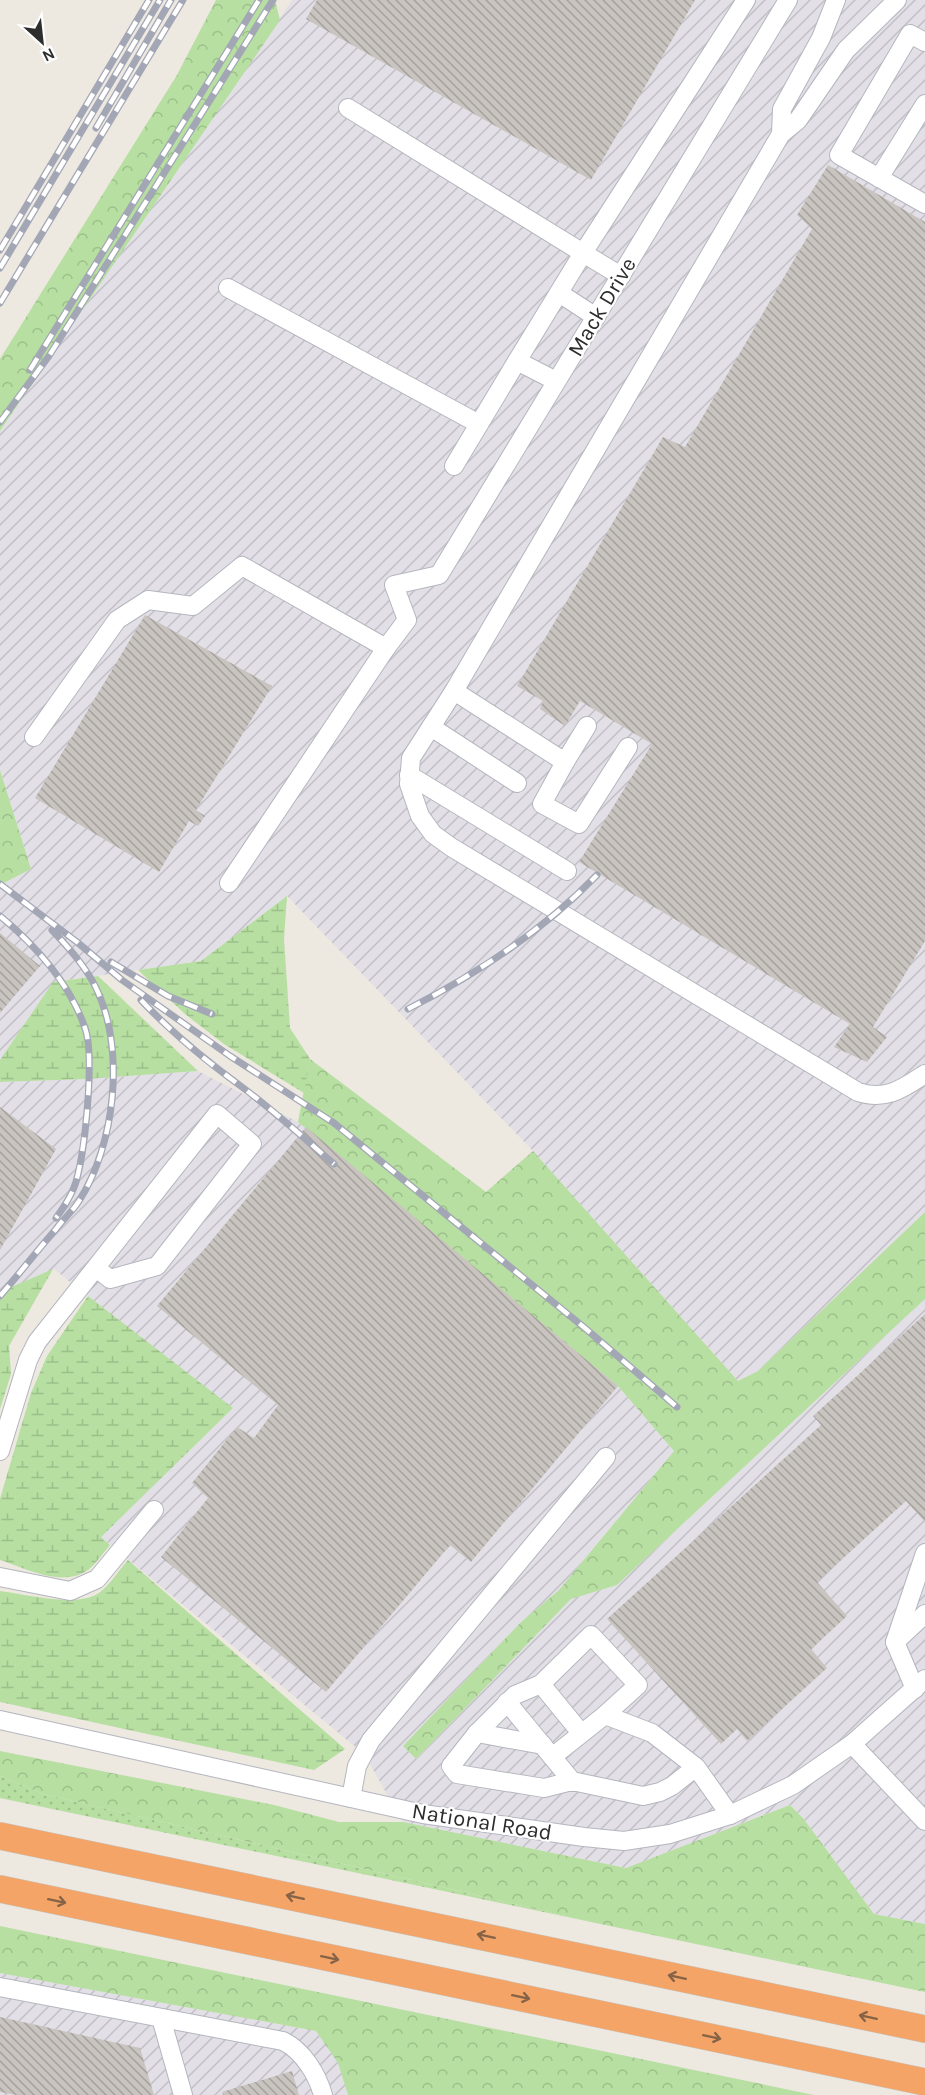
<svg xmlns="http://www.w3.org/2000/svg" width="925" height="2095" font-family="Karla,sans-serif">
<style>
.industrial{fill:url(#industrial-furrows)}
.grass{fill:url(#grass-dots)}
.forest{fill:url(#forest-crowns)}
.wetland{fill:url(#wetland-marsh)}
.building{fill:url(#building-back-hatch)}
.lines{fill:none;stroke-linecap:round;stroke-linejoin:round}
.minor-casing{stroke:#b4b6bf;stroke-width:20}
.highway-casing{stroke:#c8c8c8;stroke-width:28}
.minor{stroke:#fff;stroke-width:18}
.highway{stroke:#f3a466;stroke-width:27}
.rail-casing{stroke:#a3a6b5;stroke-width:7}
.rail{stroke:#fff;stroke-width:4.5;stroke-dasharray:14;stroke-linecap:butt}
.oneway{stroke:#866347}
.labels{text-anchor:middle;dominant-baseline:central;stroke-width:4.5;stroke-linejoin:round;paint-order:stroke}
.street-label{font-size:22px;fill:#2d2d2d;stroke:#fff}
</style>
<defs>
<pattern id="industrial-furrows" width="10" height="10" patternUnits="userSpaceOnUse" patternTransform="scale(1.5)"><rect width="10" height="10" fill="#e2e0e6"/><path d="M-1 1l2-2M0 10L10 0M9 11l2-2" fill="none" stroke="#c2c0c6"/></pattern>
<pattern id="grass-dots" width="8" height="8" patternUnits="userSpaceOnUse" patternTransform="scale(1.5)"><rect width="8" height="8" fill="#b6dfa1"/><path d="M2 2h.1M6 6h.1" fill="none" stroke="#9dc08b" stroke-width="1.8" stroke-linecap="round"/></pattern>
<pattern id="forest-crowns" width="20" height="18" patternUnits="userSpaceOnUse" patternTransform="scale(1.5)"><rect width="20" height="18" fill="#b6dfa1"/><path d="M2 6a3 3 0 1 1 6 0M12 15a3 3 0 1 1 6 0" fill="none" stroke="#9dc08b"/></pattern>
<pattern id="wetland-marsh" width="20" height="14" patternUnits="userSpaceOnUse" patternTransform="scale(1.5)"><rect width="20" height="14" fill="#b6dfa1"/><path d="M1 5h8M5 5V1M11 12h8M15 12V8" fill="none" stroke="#9dc08b"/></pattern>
<pattern id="building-back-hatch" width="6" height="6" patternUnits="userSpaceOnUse" patternTransform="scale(1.5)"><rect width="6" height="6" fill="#c9c4bf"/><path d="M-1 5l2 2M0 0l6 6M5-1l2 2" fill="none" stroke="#a4a09c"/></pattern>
</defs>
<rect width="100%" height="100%" fill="#ede8e0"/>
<!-- industrial -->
<g class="industrial">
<path d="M292 0H925V1212L758 1371 738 1381 533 1151 287 896 201 961 53 982 0 1060V885L31 869 0 770V431Z"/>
<path d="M198 1071 298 1122 618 1386 674 1451 559 1590 521 1622 403 1746 416 1759 571 1599 617 1585 925 1299V1924L874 1914 803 1818 790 1805 626 1868 403 1822 364 1754 101 1537 135 1334 54 1269 0 1292V1082L85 1079Z"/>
<path d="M0 1973 316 2031 339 2063 348 2095H0Z"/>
</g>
<!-- grass -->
<path class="grass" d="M0 1776 43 1794 591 1922 0 1798Z"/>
<!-- forest -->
<g class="forest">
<path d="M216 0H275L280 20 0 431V359L177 75Z"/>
<path d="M0 770 31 869 0 885Z"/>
<path d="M310 1059 486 1192 533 1151 738 1381 758 1371 925 1212V1299L617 1585 571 1599 416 1759 403 1746 521 1622 559 1590 674 1451 618 1386 298 1122Z"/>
<path d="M0 1751 274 1805 339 1822H403L626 1868 790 1805 803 1818 874 1914 925 1924V1992L591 1922 43 1794 0 1776Z"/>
<path d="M0 1926 814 2095H348L338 2063 316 2031 0 1973Z"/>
</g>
<!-- wetland -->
<g class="wetland">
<path d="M287 896 284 939 290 1028 310 1059 304 1093 224 1044 185 1014 138 970 201 961Z"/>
<path d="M98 976 198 1071 85 1079 0 1082V1060L53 982Z"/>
<path d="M53 1269 9 1346 11 1374 0 1409V1292Z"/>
<path d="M88 1296 233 1408 101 1537 110 1545C103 1553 96 1564 88 1570 62 1588 25 1568 0 1560V1499L31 1393 47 1356Z"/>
<path d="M128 1560 345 1749 314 1770 0 1702V1591C25 1594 77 1608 99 1593 110 1585 119 1570 128 1560Z"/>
</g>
<!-- building -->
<g class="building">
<path d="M317 0H695L591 180 306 19Z"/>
<path d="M828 165 925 222V941L873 1027 887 1037 867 1062 834 1047 850 1024 579 862 652 744 580 701 565 726 540 709 543 701 517 686 663 437 685 447 812 229 797 215Z"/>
<path d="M145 615 272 686 196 810 205 816 198 826 189 821 159 872 35 798Z"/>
<path d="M0 933 40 966 0 1013Z"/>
<path d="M0 1107 56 1149 0 1250Z"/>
<path d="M306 1127 618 1386 471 1562 450 1545 326 1692 161 1557 208 1498 192 1483 237 1427 254 1438 278 1405 157 1306Z"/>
<path d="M925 1314V1522L906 1501 817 1582 847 1616 811 1649 827 1668 747 1741 737 1729 721 1744 607 1619 821 1425 813 1416Z"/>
<path d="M0 2017 140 2048 154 2095H16L0 2092Z"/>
<path d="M292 2071 299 2095H223L222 2092Z"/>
</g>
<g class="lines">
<defs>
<g id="minor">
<path d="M836 0 821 38 782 109 781 134 454 691 411 758 409 784 420 816 433 834 451 847 858 1092C886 1101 902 1089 925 1074"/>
<path d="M925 42 910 34 839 155 925 204"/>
<path d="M348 108 583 253 517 361 556 381"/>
<path d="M781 134 798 120 846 50 897 0"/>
<path d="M879 178 925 104"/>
<path d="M621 276 583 253 746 0"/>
<path d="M228 288 479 424"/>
<path d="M559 293 596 317"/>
<path d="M454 466 517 361"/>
<path d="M454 691 565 762 542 804 579 824 628 747"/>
<path d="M431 727 517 783"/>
<path d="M34 737 117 620 148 600 193 606 242 566 386 648 407 620 394 585 439 575 788 0"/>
<path d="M565 762 587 726"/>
<path d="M409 775 567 871"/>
<path d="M229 883 386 648"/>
<path d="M0 1451 28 1360 37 1342 217 1114 252 1144 157 1266 110 1279 96 1268"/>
<path d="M0 1577 70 1591 97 1579 154 1510"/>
<path d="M895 1642 925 1553"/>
<path d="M541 1684 581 1733"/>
<path d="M915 1689 895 1642 925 1614"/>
<path d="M507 1702 572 1781"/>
<path d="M0 1720 423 1814 584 1837 624 1841 670 1834 730 1815 793 1785 852 1744 925 1679"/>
<path d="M477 1733 543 1745"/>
<path d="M852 1744 925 1821"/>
<path d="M552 1757 605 1715"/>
<path d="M696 1767 652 1733 605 1715 638 1685 591 1635 541 1684 515 1695 477 1733 451 1766 457 1774 544 1788 572 1781 643 1796 660 1792 672 1786 696 1767 730 1815"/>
<path d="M351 1798 357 1766 371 1740 606 1457"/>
<path d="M0 1987 283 2041C303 2051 317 2074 323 2095"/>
<path d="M161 2018 183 2095"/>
</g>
<g id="highway">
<path d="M0 1836 925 2029"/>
<path d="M0 1889 925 2082"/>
</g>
</defs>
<!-- minor casing -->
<use href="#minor" class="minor-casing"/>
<!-- highway casing -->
<use href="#highway" class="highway-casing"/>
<!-- minor -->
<use href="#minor" class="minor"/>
<!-- highway -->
<use href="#highway" class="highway"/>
<defs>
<g id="rail">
<path d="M96 128 171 0"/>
<path d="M0 250 149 0"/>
<path d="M0 268 160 0"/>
<path d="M0 303 183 0"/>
<path d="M30 370 259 0"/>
<path d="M0 422 49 356 273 0"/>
<path d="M0 884 77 942 122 980 230 1056 334 1123 586 1329 677 1407"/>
<path d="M0 916C35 945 70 984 85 1028 95 1056 85 1148 77 1178 74 1192 64 1207 56 1218"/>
<path d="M111 962 168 996 212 1014"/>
<path d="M141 1000C172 1033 205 1060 242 1087 274 1111 304 1138 334 1164"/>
<path d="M408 1009C475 975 545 929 597 875"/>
<path d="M0 1296C19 1274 37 1251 56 1229 63 1219 73 1211 79 1201 115 1145 126 1049 96 988 86 967 69 948 52 930"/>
</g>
</defs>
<!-- rail casing -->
<use href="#rail" class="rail-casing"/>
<!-- rail -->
<use href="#rail" class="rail"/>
</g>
<!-- one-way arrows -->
<defs><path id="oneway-shaft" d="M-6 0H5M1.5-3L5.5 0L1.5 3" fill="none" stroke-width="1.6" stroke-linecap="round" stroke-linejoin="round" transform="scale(1.5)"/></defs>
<g class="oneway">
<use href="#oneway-shaft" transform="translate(295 1897) rotate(-168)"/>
<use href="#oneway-shaft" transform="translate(57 1901) rotate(12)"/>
<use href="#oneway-shaft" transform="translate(486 1936) rotate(-168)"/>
<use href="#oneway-shaft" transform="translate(330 1958) rotate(12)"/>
<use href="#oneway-shaft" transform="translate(677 1977) rotate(-168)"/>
<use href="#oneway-shaft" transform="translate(521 1997) rotate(12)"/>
<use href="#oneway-shaft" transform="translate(868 2017) rotate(-168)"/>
<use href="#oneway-shaft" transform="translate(712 2037) rotate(12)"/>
</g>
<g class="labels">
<!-- street labels -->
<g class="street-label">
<text transform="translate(602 307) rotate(-59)">Mack Drive</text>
<text transform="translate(482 1822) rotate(9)">National Road</text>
</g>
</g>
<!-- north arrow -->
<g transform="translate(42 42) rotate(153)" stroke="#ffffff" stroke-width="4.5" paint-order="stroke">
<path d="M0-4.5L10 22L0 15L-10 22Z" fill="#2d2d2d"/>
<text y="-9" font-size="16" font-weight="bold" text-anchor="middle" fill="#2d2d2d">N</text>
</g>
</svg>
